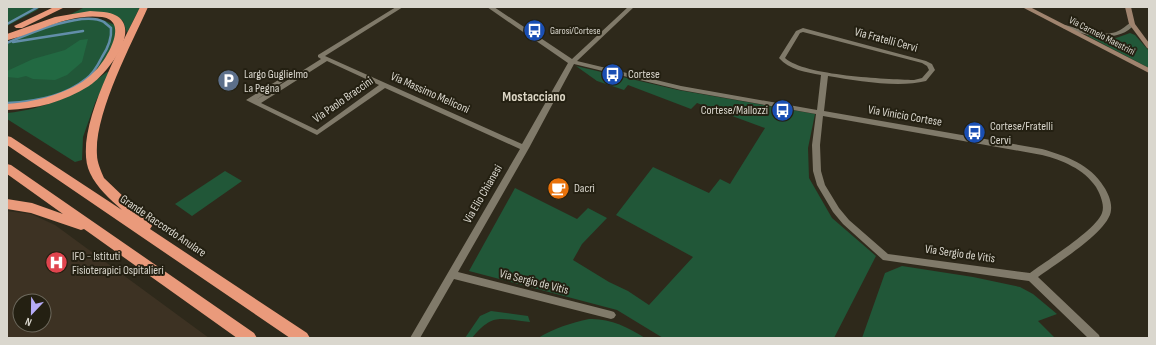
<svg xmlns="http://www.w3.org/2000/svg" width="1156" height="345" font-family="'Sofia Sans Condensed',sans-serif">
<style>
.medical{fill:#3d3223;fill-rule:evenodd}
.green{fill:#215738}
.forest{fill:#226942}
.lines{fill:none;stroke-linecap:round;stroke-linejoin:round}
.stream{stroke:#628ea9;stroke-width:2.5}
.street{fill:#807a6a;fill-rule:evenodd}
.secondary{fill:#a0846f;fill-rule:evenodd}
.highway{fill:#ea9a7b;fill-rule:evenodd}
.labels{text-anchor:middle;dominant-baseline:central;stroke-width:4;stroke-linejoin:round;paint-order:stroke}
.far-poi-label{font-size:10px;fill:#dad7ce;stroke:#242012;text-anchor:start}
.far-street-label{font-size:10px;fill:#dad7ce;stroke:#242012}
.street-label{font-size:12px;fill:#dad7ce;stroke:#242012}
.poi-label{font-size:12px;fill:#dad7ce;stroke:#242012;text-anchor:start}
.quarter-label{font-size:14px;font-weight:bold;fill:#dbd5c4;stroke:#242012}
</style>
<rect width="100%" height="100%" fill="#2e291b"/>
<!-- medical -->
<path class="medical" d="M7 211 31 214 55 225 209 338H7ZM20 301H44V325H20Z"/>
<!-- green -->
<g class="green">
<path d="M7 7H40L37 10 7 26Z"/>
<path d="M85 7H140L127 33 123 21 116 16H67Z"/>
<path d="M92 18 103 20 115 25 119 34 100 69 74 89 38 102 7 104V43C37 29 58 19 92 18Z"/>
<path d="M1130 33 1135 35 1149 51V68L1086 35 1116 38Z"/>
<path d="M576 66 678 90 815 114 808 148 809 178 832 218 876 256 834 338H663L617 310 469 271 515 188 577 219 588 208 607 218 582 244 573 260 609 282 628 291 649 305 693 257 616 215 653 167 709 193 720 179 730 184 765 128 697 103 691 109 628 85 624 90 597 81Z"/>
<path d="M107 72 109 73 95 103 83 137 82 160 75 162 7 119V113C45 109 77 95 107 72Z"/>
<path d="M225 171 242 181 192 216 175 204Z"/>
<path d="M902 266 973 277 1020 287 1033 294 1057 314 1038 321 1055 338H862L885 273Z"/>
<path d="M491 311 528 316 530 322C501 320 494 311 472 338H465L480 316Z"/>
<path d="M589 319C609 318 628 327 645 338H538C554 328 571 323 589 319Z"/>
</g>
<!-- forest -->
<path class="forest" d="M88 39 82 62 67 75 55 80 33 79 26 76 18 78 7 77V71L33 59 65 50 80 40Z"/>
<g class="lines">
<!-- stream -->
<g class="stream">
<path d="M7 24 38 7"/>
<path d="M13 42 83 31"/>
<path d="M7 43C28 34 83 10 104 22 106 24 109 26 111 28 112 39 108 48 102 57 98 65 93 74 86 79 65 96 33 102 7 103"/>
</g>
<!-- street -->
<g class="street">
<path d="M396 7H403L325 56 522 144 568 63 487 7H494L572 59 628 7H634L577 61 681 86 817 110 821 75C806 72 789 70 779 58L796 31 803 28 926 61 932 64 935 70 926 81C899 88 857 81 828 76L824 111 1042 149C1066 156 1090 164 1104 187 1108 193 1112 202 1111 210 1110 231 1054 265 1038 277L1099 335 1100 338H1088L1029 281 883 260 843 224 833 212 817 185 813 171 812 145 816 114 681 90 574 64 529 148 458 272 611 311 614 312 616 315 614 318 611 319 454 279 420 338H410L520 149 385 88 317 135 246 100 280 79H284V81L256 100 321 59 318 57V55ZM803 32 922 63 927 66 929 70 922 78 914 80C886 79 805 76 785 58L800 33ZM327 61 379 85 317 130 261 103ZM823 116 1042 155C1062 160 1084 169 1096 187 1100 194 1105 205 1102 213 1096 230 1046 261 1030 273L888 254 849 220 839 208 825 185 821 171 820 145Z"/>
<path d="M1132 22 1135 24C1117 45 1086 35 1063 28L1062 27 1065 25C1081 29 1099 37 1116 32 1122 30 1126 25 1132 22Z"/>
</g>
<!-- secondary -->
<g class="secondary">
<path d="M1022 7H1030L1149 68V73Z"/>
<path d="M1125 7H1131L1135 24 1149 43V49L1147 48 1129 24Z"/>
</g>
<!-- highway -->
<g class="highway">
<path d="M54 7H65L22 28H16L14 26Z"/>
<path d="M140 7H148C131 45 94 114 97 155 97 162 101 171 104 178L150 222 152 226 150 229 307 333 310 338H290L7 145V136L11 137 122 210C110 199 97 188 90 173 71 133 122 45 140 7Z"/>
<path d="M90 11C99 12 109 11 117 16 142 32 104 77 89 86 64 102 36 109 7 110V104C34 102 59 96 82 82 88 78 93 73 98 68 108 56 129 21 102 17 68 13 39 32 8 40L7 34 55 17Z"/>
<path d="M7 164 11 165 254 333 257 338H237L84 229 81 230 31 213 7 209V199L32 203 63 214 7 174Z"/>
</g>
</g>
<!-- icons -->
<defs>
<symbol id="bus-disc" viewBox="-11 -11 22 22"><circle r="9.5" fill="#1a4fb4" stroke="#242012"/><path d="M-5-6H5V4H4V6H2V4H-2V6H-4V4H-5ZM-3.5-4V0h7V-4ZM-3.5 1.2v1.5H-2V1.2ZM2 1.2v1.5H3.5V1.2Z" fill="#fff"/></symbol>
<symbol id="parking-disc" viewBox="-11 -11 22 22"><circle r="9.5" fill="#5c6f8a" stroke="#242012"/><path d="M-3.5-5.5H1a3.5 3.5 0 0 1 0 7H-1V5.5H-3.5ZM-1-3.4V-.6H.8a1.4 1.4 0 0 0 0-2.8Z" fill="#fff"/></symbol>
<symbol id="cafe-disc" viewBox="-11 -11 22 22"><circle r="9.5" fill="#e8710a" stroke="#242012"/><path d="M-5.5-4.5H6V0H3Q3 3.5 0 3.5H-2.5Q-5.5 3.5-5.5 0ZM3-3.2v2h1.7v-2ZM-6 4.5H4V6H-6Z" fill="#fff"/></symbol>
<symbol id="hospital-disc" viewBox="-11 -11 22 22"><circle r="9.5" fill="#e0444e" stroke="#242012"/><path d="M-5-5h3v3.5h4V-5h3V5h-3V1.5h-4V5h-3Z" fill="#fff"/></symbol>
</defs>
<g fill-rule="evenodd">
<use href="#bus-disc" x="522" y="18" width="25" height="25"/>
<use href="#bus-disc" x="600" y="62" width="25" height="25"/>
<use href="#parking-disc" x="216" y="68" width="25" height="25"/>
<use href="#bus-disc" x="770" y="98" width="25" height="25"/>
<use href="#bus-disc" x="962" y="120" width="25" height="25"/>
<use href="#cafe-disc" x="546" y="176" width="25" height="25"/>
<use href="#hospital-disc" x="44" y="250" width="25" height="25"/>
</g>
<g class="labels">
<!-- far-poi labels -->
<g class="far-poi-label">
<text x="550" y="31">Garosi/Cortese</text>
</g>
<!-- far-street labels -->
<g class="far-street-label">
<text transform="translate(1102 36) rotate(27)">Via Carmelo Maestrini</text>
</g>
<!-- street labels -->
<g class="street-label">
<text transform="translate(886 40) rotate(15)">Via Fratelli Cervi</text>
<text transform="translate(430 93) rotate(24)">Via Massimo Meliconi</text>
<text transform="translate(343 100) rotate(-35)">Via Paolo Braccini</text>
<text transform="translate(905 116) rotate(10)">Via Vinicio Cortese</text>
<text transform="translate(483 194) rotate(-60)">Via Elio Chianesi</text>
<text transform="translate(163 226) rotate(34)">Grande Raccordo Anulare</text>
<text transform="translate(960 254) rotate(8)">Via Sergio de Vitis</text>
<text transform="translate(534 282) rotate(14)">Via Sergio de Vitis</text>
</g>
<!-- poi labels -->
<g class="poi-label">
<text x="244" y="74">Largo Guglielmo<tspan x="244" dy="14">La Pegna</tspan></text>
<text x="628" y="74">Cortese</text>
<text x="768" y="110" text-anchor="end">Cortese/Mallozzi</text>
<text x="990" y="126">Cortese/Fratelli<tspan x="990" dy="14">Cervi</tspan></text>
<text x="574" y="188">Dacrì</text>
<text x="72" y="256">IFO - Istituti<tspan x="72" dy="14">Fisioterapici Ospitalieri</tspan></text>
</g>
<!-- quarter labels -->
<g class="quarter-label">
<text x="534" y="96">Mostacciano</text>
</g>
</g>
<!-- border -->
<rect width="1156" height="345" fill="none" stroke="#dad7ce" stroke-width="16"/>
<!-- north arrow -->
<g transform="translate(32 313) rotate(202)"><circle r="19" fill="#242012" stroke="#6d695d"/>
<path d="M0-3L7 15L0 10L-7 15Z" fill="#b6acf8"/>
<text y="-6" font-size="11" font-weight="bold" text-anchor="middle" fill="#dad7ce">N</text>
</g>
</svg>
